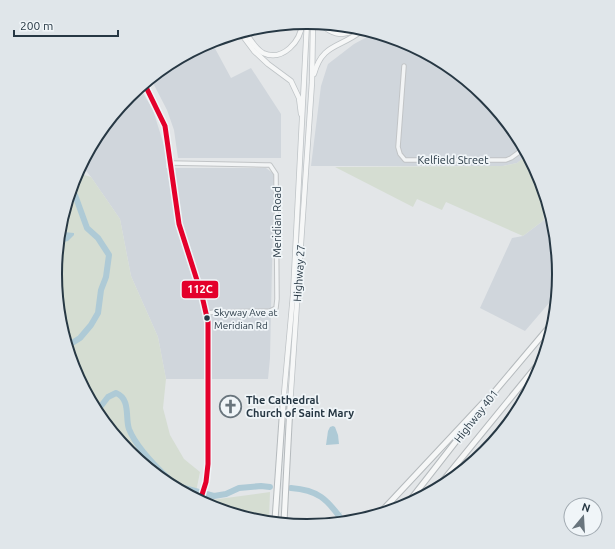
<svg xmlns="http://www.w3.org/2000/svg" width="615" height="549" font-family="Ubuntu,sans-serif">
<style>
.built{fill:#d0d6dc}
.green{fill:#d5ddd2}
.water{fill:#aecad6}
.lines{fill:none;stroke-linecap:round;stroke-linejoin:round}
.stream{stroke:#aecad6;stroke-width:1}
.river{stroke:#aecad6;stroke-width:6}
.minor-casing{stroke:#c1c4c6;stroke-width:5.5}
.major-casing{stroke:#bec3c6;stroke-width:6}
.highway-casing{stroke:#b5babd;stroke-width:7}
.minor{stroke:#f2f4f5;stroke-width:3.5}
.major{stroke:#f6f7f7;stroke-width:4.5}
.highway{stroke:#f6f7f7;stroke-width:5}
.bus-1-casing{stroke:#f0f5f8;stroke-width:8}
.bus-1{stroke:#e4002b;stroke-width:5}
.bus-dot{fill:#273844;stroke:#f0f5f8;stroke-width:1.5}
.labels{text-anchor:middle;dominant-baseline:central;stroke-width:3.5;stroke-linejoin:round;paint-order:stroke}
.bus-label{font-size:10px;fill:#273844;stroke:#f0f5f8;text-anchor:start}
.street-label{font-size:11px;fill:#273844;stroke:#f0f5f8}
.poi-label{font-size:11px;font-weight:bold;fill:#273844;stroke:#f0f5f8;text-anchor:start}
.rim{fill:none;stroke:#273844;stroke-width:2}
.line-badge{stroke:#f0f5f8;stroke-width:1.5}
.badge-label{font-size:11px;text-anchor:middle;font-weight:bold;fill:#fff}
</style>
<rect width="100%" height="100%" fill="#e3e6e8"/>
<!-- built -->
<g class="built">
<path d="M368 34 404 41 486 96 526 156 517 163 503 166H311L321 86 328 64 354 44 367 37Z"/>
<path d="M211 41 231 78 251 68 281 114V158H178L174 130 167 110 152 81Z"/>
<path d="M140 88 153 110 167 155 166 168H266L274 174 270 358 268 379H166L158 337 131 276 120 219 91 177 83 167H81L129 96Z"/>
<path d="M549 218 560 275 556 295 525 331 480 308 512 238 523 236 544 220Z"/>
</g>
<!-- green -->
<g class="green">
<path d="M526 156 538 174 544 220 523 236 446 202 442 210 417 199 413 207 335 167 503 166 517 163Z"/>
<path d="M78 173 91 177 120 219 131 276 158 337 166 379 163 408 170 435 184 459 200 472 197 487 194 496 129 453 74 371 55 274 74 178Z"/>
<path d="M270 492 269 519 211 508 207 505 211 500Z"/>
</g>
<!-- water -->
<g class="water">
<path d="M63 232 74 233V235L68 241 64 242 62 239Z"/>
<path d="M333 426 335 427 338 435 339 444 326 445 328 431 330 427Z"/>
</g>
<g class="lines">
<!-- stream -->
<path class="stream" d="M339 516 341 513"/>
<!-- river -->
<g class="river">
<path d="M69 345 80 338 91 325 98 313 101 290 106 277 109 255 98 238 87 228 75 195 71 193"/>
<path d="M98 407 101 406 108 397 116 393C131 399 125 418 129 429 136 447 156 467 170 480"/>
<path d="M180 487 214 496 226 494 239 488 261 486 270 487"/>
<path d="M291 488C318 490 327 499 342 520"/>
</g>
<defs>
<g id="minor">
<path d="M404 66 398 147 400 154 405 160H506L511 158 522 150"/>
<path d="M145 85 165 126 171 163 179 224 202 296 208 322 209 418 208 464 206 482 200 501"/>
<path d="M171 163 265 165H270L276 174 277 299 276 308 270 311 216 312 206 313"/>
</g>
<g id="major">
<path d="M322 25C330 33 342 37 352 31"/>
<path d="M247 34C251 41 256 49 263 53 283 62 301 41 302 23"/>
<path d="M242 35 254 51 268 64 291 81 299 98 301 114"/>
<path d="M314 74C322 44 339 48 360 32"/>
<path d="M283 405 293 295 307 22"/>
<path d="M290 405 312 82 313 23"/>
</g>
<g id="highway">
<path d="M442 482 544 357"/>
<path d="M404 508 496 390 550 326"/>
<path d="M381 512 483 403"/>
<path d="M275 520 283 405"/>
<path d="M284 522 290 405"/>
</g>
</defs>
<!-- minor casing -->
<use href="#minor" class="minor-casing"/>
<!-- major casing -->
<use href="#major" class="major-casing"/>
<!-- highway casing -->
<use href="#highway" class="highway-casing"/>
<!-- minor -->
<use href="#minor" class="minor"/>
<!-- major -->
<use href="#major" class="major"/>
<!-- highway -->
<use href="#highway" class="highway"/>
<defs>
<path id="bus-1" d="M145 85 165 126 179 224 202 296 208 322V464L206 482 200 501"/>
</defs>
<!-- bus-1 casing -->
<use href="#bus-1" class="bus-1-casing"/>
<!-- bus-1 -->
<use href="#bus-1" class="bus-1"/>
</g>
<!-- icons -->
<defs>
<symbol id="church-ring" viewBox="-11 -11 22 22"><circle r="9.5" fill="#f0f5f8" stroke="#69757d" stroke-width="1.5"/><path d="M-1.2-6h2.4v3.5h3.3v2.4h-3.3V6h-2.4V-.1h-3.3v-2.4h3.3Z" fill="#69757d"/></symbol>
</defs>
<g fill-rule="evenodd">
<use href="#church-ring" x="218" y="394" width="25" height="25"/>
</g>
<!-- markers -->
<circle class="bus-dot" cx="207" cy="318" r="3.5"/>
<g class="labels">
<!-- bus labels -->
<g class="bus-label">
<text x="214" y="312">Skyway Ave at<tspan x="214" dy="13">Meridian Rd</tspan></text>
</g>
<!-- street labels -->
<g class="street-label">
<text x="453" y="160">Kelfield Street</text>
<text transform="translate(277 222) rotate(-90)">Meridian Road</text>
<text transform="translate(299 273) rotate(-86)">Highway 27</text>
<text transform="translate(476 416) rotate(-52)">Highway 401</text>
</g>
<!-- poi labels -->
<g class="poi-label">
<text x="246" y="400">The Cathedral<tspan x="246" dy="13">Church of Saint Mary</tspan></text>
</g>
</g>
<!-- crop -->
<path d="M0 0H615V549H0ZM62 274a245 245 0 1 1 490 0a245 245 0 1 1-490 0Z" fill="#e0e6ea" fill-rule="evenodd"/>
<path class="rim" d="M62 274a245 245 0 1 1 490 0a245 245 0 1 1-490 0Z"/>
<rect class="line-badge" x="181" y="280" width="38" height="19" rx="4" fill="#e4002b"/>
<g class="badge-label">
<text x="200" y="293">112C</text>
</g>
<!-- north arrow -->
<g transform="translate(583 517) rotate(18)"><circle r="19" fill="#f0f5f8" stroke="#a0a9b0"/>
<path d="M0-3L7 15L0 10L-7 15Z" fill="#69757d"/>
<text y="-6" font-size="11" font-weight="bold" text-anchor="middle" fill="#273844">N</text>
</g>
<!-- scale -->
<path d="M14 30v6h104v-6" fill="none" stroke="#273844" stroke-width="2"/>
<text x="20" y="30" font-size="12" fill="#273844" stroke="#f0f5f8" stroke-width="3" paint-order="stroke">200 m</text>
</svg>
